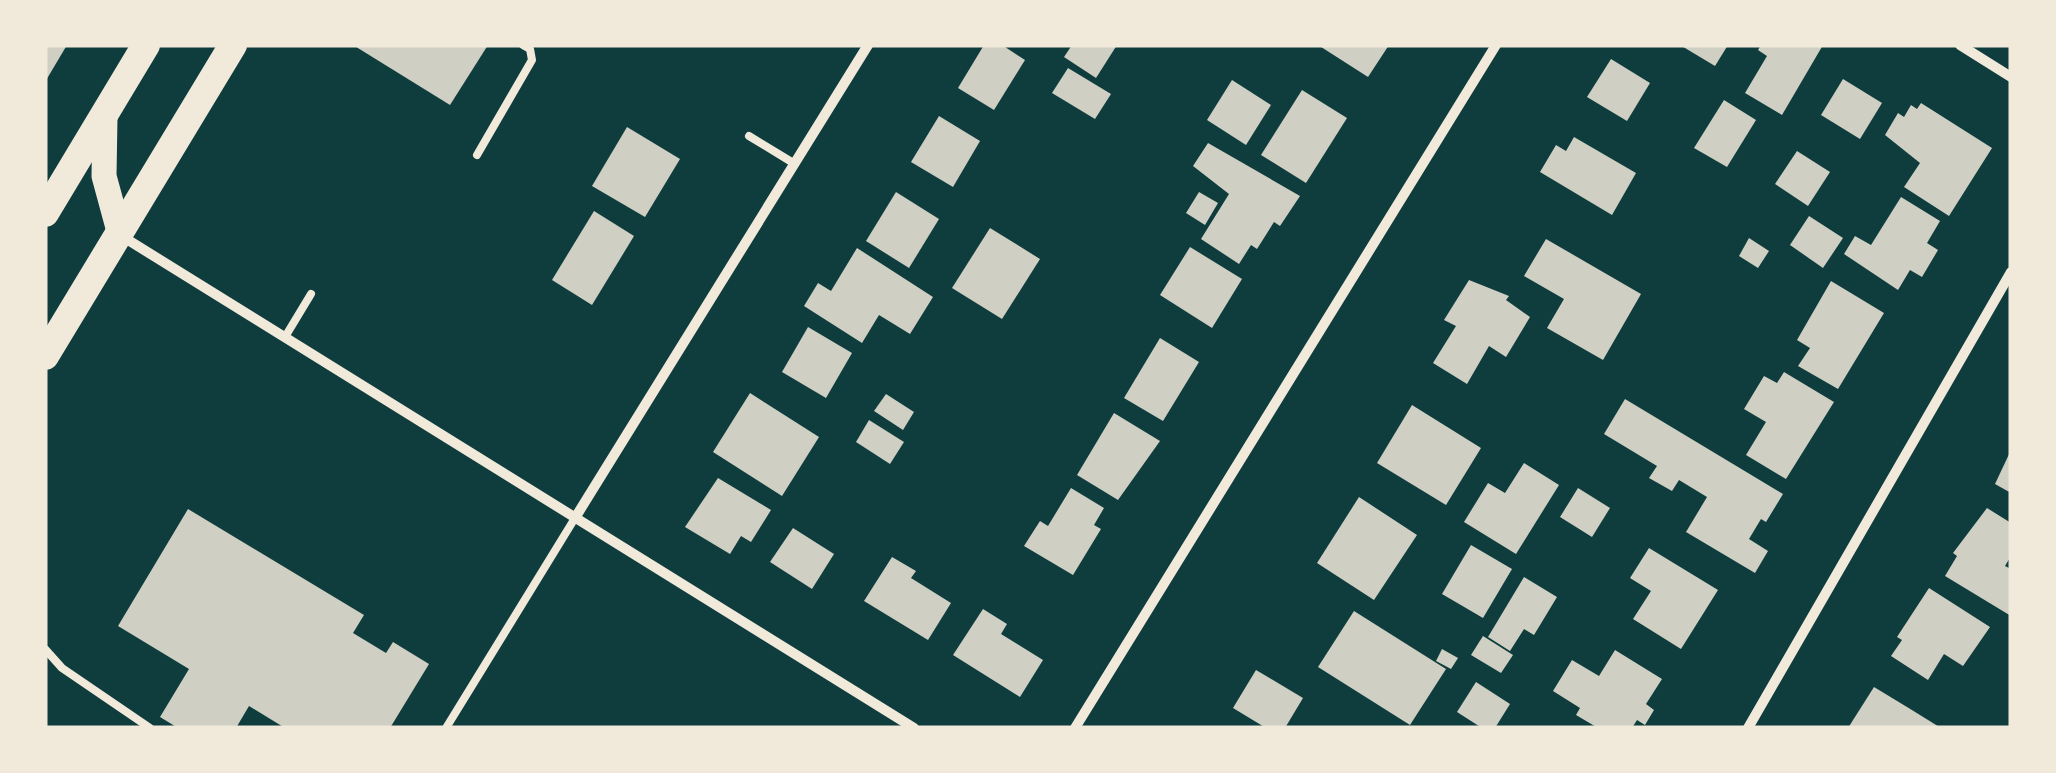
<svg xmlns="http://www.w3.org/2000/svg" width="2056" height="773" font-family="Signika,sans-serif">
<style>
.building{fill:#cfcfc3}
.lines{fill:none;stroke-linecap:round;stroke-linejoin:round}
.service{stroke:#f1e9da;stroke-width:8}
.minor{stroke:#f1e9da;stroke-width:10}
.primary{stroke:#f1e9da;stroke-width:25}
.trunk{stroke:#f1e9da;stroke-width:28}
</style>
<rect width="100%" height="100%" fill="#0f3d3e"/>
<!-- building -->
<g class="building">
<path d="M45 45H67L45 82Z"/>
<path d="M353 45H488L450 105Z"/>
<path d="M984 45H1002L1025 60 994 110 958 88Z"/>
<path d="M1072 45H1117L1096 78 1064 57Z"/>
<path d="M1318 45H1389L1368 77Z"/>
<path d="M1680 45H1728L1715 66Z"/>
<path d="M1761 45H1823L1782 115 1745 93 1767 56 1758 50Z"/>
<path d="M1611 59 1650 83 1627 121 1587 97Z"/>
<path d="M1068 68 1111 94 1095 119 1052 93Z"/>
<path d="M1843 79 1882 103 1860 139 1821 115Z"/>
<path d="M1232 80 1271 105 1246 145 1207 120Z"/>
<path d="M1302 90 1347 118 1306 183 1261 155Z"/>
<path d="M1724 100 1756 120 1727 167 1694 148Z"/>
<path d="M1921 103 1992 148 1949 216 1904 187 1920 163 1885 135 1898 113 1904 117 1911 105 1917 109Z"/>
<path d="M939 116 980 141 953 187 911 162Z"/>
<path d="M627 127 680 159 645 217 592 186Z"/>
<path d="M1574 137 1636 173 1612 215 1540 172 1556 145 1566 151Z"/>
<path d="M1208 143 1300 196 1280 226 1274 222 1257 249 1251 245 1239 264 1201 239 1229 194 1193 166Z"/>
<path d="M1797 151 1830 172 1808 206 1775 184Z"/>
<path d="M896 192 939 219 909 268 866 241Z"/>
<path d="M1199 192 1218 203 1205 225 1186 213Z"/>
<path d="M1901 197 1940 221 1927 243 1938 250 1922 277 1910 270 1898 290 1844 254 1855 236 1871 245Z"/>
<path d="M594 211 634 236 592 305 552 280Z"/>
<path d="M1809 216 1843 238 1823 268 1790 245Z"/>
<path d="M990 228 1040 259 1002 319 952 288Z"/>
<path d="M1749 238 1769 251 1758 268 1739 256Z"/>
<path d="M1546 239 1641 294 1603 360 1547 328 1564 299 1524 276Z"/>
<path d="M1190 247 1242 279 1212 328 1160 295Z"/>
<path d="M857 248 933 297 910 334 879 315 862 343 804 306 818 283 831 291Z"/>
<path d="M1469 280 1509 296 1506 300 1530 317 1506 357 1489 346 1467 384 1433 363 1456 326 1444 320Z"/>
<path d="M1831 281 1884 313 1838 389 1798 366 1810 348 1797 340Z"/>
<path d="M808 327 852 353 826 398 782 372Z"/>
<path d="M1160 338 1199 362 1163 421 1124 398Z"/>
<path d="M1784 372 1834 402 1786 479 1746 455 1766 422 1744 409 1764 376 1777 383Z"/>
<path d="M750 393 819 437 782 496 713 452Z"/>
<path d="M886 394 914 412 903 430 874 411Z"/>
<path d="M1625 399 1783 494 1766 522 1761 519 1749 539 1768 551 1755 573 1686 532 1707 497 1679 480 1672 491 1649 478 1657 466 1604 434Z"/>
<path d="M1412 405 1481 448 1446 505 1377 463Z"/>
<path d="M1114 413 1160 441 1118 500 1077 475Z"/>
<path d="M869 420 904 442 890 464 856 442Z"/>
<path d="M2011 450V493L1995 484Z"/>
<path d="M1524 463 1559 485 1516 554 1464 522 1488 483 1505 493Z"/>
<path d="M718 478 771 510 751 542 741 536 730 554 685 527Z"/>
<path d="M1071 488 1104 508 1094 525 1101 529 1073 575 1024 546 1040 521 1048 526Z"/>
<path d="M1578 488 1610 508 1592 537 1560 517Z"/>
<path d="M1359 497 1417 535 1374 600 1317 563Z"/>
<path d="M1987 508 2011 523V556L2005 566 2011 569V616L1945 576 1957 556 1953 553Z"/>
<path d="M188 509 364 615 353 633 386 653 393 642 429 664 390 728H285L249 706 236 728H178L160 717 189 669 118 626Z"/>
<path d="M793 528 834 554 812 589 770 562Z"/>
<path d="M1471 545 1512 569 1483 618 1442 594Z"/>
<path d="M1649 548 1718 590 1681 649 1633 619 1651 591 1630 578Z"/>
<path d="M892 557 916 571 911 578 951 603 928 640 864 601Z"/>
<path d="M1524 577 1557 597 1534 635 1524 629 1510 651 1488 637Z"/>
<path d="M1929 588 1990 627 1963 666 1944 654 1928 680 1891 656 1902 640 1897 637Z"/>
<path d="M983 609 1007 624 1001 634 1043 660 1020 697 953 655Z"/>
<path d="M1354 611 1446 669 1410 725 1318 667Z"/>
<path d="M1483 636 1513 655 1501 673 1471 655Z"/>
<path d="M1442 649 1458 658 1451 669 1436 661Z"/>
<path d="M1615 650 1662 679 1646 704 1654 710 1645 725 1637 720 1632 728H1598L1576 715 1580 708 1553 691 1572 660 1599 676Z"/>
<path d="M1256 670 1303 698 1285 728H1266L1233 708Z"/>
<path d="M1476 682 1510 704 1495 728H1482L1457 712Z"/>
<path d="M1874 687 1907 707 1941 728H1848Z"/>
</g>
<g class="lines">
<!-- service -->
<g class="service">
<path d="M749 136 795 164"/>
<path d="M477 155 532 60 530 49 523 45"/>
<path d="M285 337 311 294"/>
<path d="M45 649 62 668 150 728"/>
<path d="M446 728 575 518"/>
</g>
<!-- minor -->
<g class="minor">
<path d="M1960 45 2011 77"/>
<path d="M120 235 914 728"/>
<path d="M575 518 868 45"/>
<path d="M1075 728 1496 45"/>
<path d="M1748 728 2011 272"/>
</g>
<!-- primary -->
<path class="primary" d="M105 117 104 176 120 235"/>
<!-- trunk -->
<g class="trunk">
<path d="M45 213 146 45"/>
<path d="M45 356 233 45"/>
</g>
</g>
<!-- border -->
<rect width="2056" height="773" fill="none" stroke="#f1e9da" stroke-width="95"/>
</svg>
